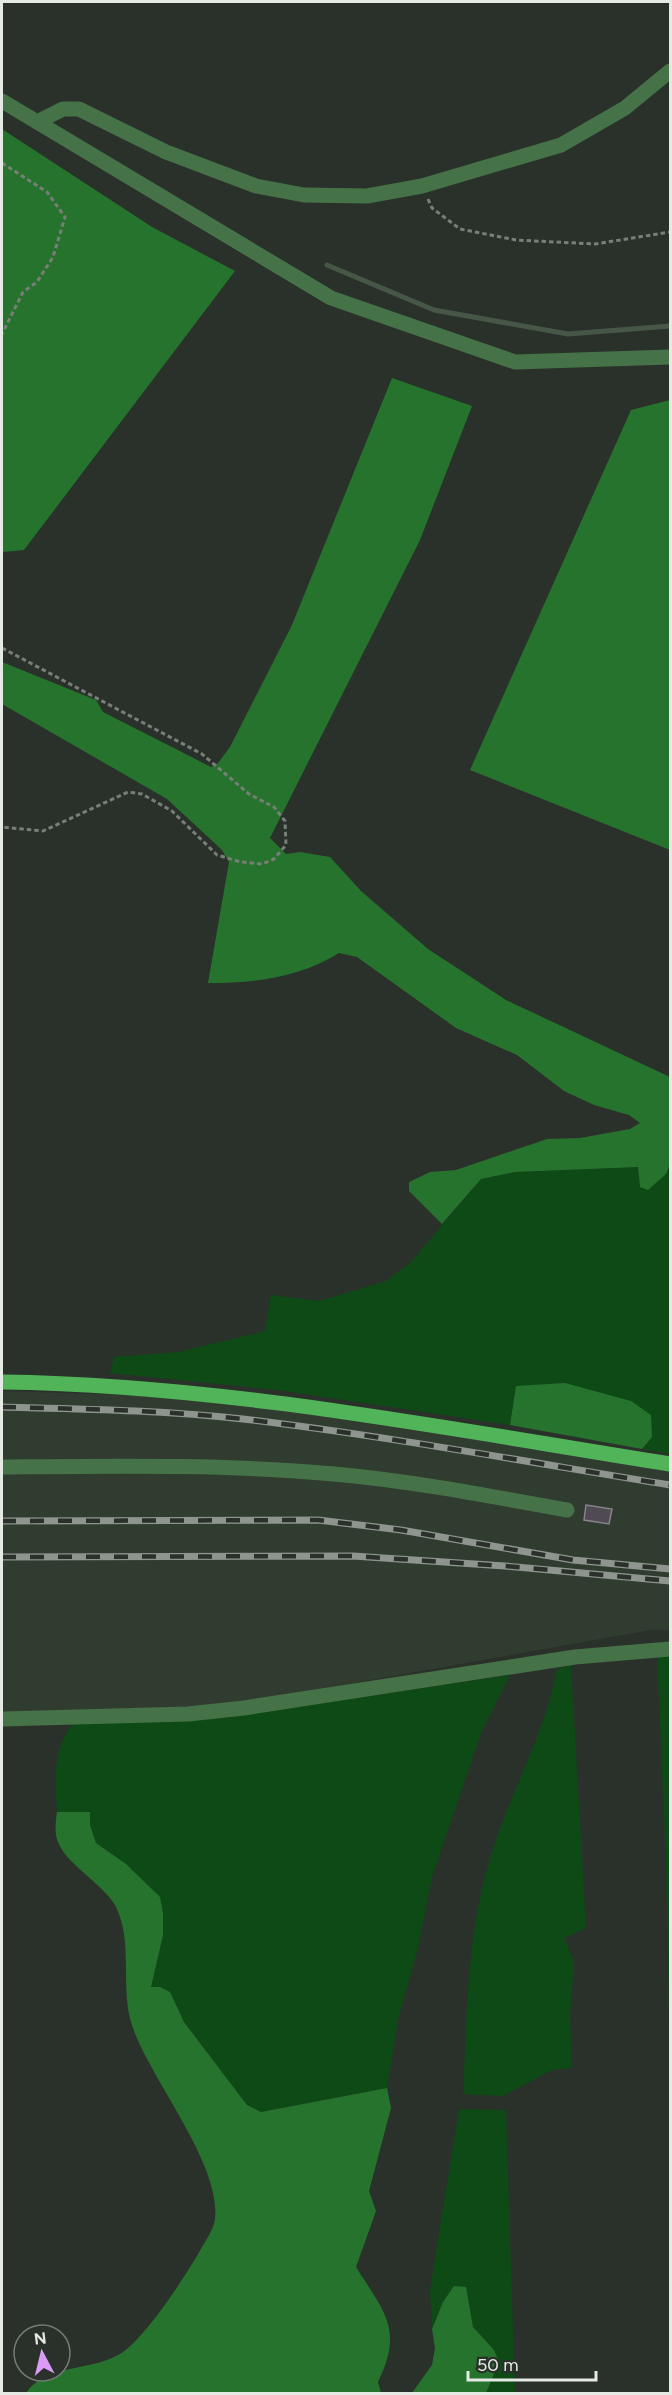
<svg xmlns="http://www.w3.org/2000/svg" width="672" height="2395" font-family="Figtree,sans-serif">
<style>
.built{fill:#303c30}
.green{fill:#0e4a16}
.forest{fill:#26732e}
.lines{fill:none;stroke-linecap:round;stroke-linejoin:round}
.stream{stroke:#465748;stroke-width:5}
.building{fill:#504a53;stroke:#88828b;stroke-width:1.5}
.path{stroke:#787e78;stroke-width:3;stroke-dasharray:4.5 3;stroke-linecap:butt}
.minor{stroke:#457247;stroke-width:15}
.major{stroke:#51b459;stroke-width:15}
.rail-casing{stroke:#8e948e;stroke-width:7}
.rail{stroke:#2a312a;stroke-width:4.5;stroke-dasharray:14;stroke-linecap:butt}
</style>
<rect width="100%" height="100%" fill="#2a312a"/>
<!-- built -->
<path class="built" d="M2 1391 130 1395 257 1406 670 1470V1630H651L219 1707 2 1712Z"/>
<!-- green -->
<g class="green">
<path d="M670 1164V1454L642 1449 652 1437 516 1386 510 1425 277 1390 110 1373 114 1357 178 1352 265 1331 271 1295 319 1301 386 1281 411 1262 481 1179 515 1172 638 1167 640 1187 666 1174Z"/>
<path d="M657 1653H670V2072L666 1863Z"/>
<path d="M571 1665 586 1928 564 1938 574 1962 570 2017 572 2068 552 2070 503 2096 463 2094C467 2013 467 1927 493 1849 513 1787 545 1733 557 1669Z"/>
<path d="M510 1675 481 1733 432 1877 418 1948 399 2015 387 2088 261 2112 247 2105 184 2022 170 1992 150 1987 163 1935 110 1852 96 1843 90 1825V1812H57C55 1780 52 1748 74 1722L224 1718Z"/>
<path d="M459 2109 506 2110 515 2393H486L494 2350 473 2327 466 2288 437 2315 432 2329 430 2290Z"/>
</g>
<!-- forest -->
<g class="forest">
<path d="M2 129 152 227 235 271 24 550 2 552Z"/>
<path d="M392 378 472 406 420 540 270 838 286 854 300 852 330 857 361 891 428 949 506 1000 670 1077V1164L666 1174 648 1190 640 1187 638 1167 515 1172 481 1179 442 1224 409 1191V1182L430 1172 456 1170 547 1139 580 1138 630 1129 640 1123 629 1115 594 1105 564 1091 517 1055 456 1028 357 957 339 953C299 978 254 983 208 983L229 862 222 850 167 799 2 704V662L96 700 103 712 211 767 218 763 230 747 292 625Z"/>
<path d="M670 400V850L470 770 631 410Z"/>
<path d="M565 1383 631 1401 651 1415 652 1437 642 1449 510 1425 516 1386Z"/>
<path d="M57 1812H90V1825L96 1843 126 1864 160 1897 163 1913V1935L151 1987H160L170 1992 184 2022 247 2105 261 2112 387 2088 391 2108 369 2191 376 2211 356 2267C384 2312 404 2329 378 2382L381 2393H26C47 2363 90 2372 120 2354 145 2339 187 2274 202 2247 207 2239 215 2226 215 2218 221 2164 151 2080 133 2028 119 1990 134 1944 116 1907 103 1882 60 1862 56 1835 55 1828 56 1819 57 1812Z"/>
<path d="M454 2286 466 2287 473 2327 494 2350 499 2362 486 2393H412L432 2365 435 2348 432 2329 443 2302Z"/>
</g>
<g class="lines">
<!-- stream -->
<path class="stream" d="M327 265 434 310 568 334 670 326"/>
</g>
<!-- building -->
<path class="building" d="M586 1505 612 1509 609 1524 584 1520Z"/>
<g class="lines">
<!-- path -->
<g class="path">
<path d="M2 163 47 192 65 217 53 257 37 282 23 292 2 334"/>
<path d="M428 199 432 208 460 229 516 240 595 244 670 232"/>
<path d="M2 648 202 754 249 794 274 807 285 821 286 845 274 859 262 864 241 862 217 855 172 811 142 794 128 792 43 831 2 827"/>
</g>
<!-- minor -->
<g class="minor">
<path d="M2 101 331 298 515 362 670 357"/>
<path d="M37 122 63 109H79L166 152 256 186 304 195 367 196 422 186 561 145 625 108 670 71"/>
<path d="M2 1467C112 1466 223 1464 334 1474 412 1481 490 1496 567 1510"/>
<path d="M2 1719 188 1714 244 1708 575 1657 670 1649"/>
</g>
<!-- major -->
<path class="major" d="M2 1382C227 1385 448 1429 670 1464"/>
<defs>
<g id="rail">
<path d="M2 1407C82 1409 163 1410 243 1419 386 1436 528 1462 670 1485"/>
<path d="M2 1521 318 1520 401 1530 573 1560 670 1569"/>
<path d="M2 1557 353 1556 505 1566 670 1581"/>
</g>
</defs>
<!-- rail casing -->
<use href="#rail" class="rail-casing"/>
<!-- rail -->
<use href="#rail" class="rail"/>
</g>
<!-- border -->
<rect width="672" height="2395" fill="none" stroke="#e5eae5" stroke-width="6"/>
<!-- north arrow -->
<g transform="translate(42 2353) rotate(353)"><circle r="28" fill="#2a312a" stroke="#757b75" stroke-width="1.5"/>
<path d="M0-4.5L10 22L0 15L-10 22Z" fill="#da9af6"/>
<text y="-9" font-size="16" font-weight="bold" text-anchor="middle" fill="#e5eae5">N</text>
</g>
<!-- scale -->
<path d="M468 2371v9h128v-9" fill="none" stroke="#e5eae5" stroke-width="3"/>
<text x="477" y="2371" font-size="18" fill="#e5eae5" stroke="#2a312a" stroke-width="4.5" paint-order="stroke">50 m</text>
</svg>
